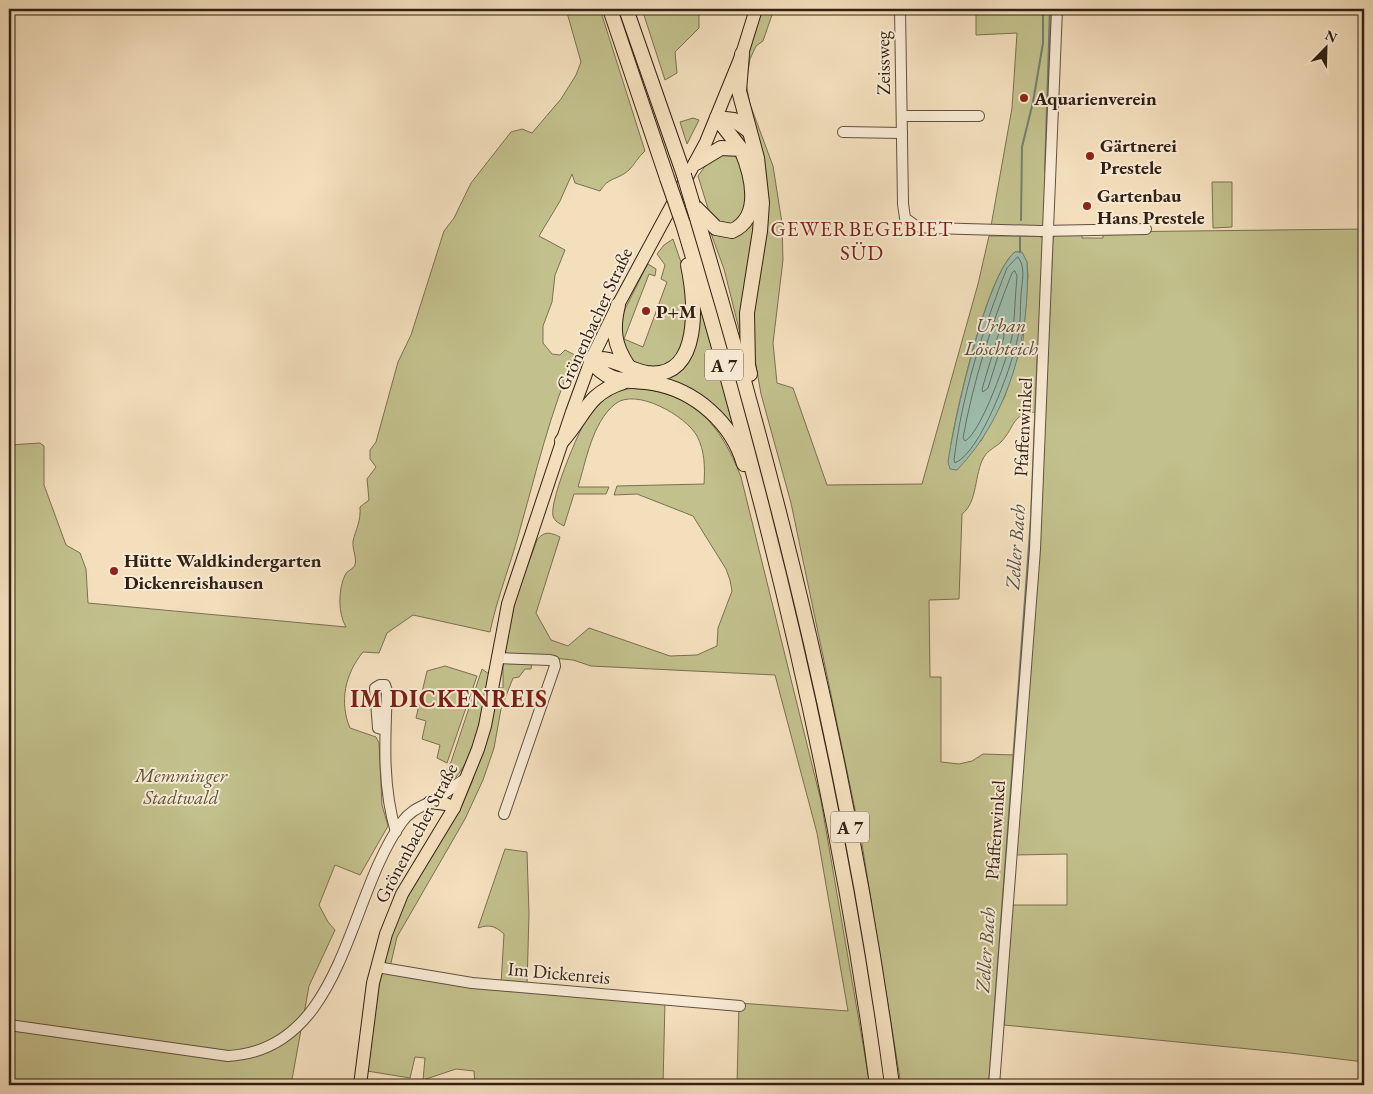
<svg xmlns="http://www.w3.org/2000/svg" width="1373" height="1094" font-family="'EB Garamond',serif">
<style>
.green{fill:#c2c08c;stroke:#7a7050;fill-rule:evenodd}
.water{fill:#9dbdac;stroke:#727f6f}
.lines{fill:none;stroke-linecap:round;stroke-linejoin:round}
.shore{stroke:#686f60;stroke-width:1}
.stream{stroke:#727f6f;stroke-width:2}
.minor-casing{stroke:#62503e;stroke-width:12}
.major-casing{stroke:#322113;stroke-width:14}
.highway-casing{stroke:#322113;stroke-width:16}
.minor{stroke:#f8ead4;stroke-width:10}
.major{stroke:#f4dfbd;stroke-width:12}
.highway{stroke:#f4dfbd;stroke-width:14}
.highway-bridge-casing{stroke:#322113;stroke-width:16;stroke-linecap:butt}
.highway-bridge{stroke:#f4dfbd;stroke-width:14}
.poi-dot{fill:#8f2418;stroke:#f8ead4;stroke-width:2}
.labels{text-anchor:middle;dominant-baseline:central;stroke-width:4;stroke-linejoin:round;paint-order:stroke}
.shield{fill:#f8ead4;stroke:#6d5d4d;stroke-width:1}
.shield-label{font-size:18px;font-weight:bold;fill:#322113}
.street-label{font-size:19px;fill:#322113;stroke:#f8ead4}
.poi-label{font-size:19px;font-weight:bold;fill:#322113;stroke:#f8ead4;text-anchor:start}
.park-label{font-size:19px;font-style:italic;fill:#5d5137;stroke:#f8ead4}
.water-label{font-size:20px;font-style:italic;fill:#525041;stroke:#f8ead4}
.quarter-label{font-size:21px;letter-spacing:1px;fill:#7a1f14;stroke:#f8ead4}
.district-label{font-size:24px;font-weight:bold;letter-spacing:1px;fill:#7a1f14;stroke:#f8ead4}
</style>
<rect width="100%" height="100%" fill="#f4dfbd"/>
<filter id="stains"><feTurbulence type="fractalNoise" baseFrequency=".004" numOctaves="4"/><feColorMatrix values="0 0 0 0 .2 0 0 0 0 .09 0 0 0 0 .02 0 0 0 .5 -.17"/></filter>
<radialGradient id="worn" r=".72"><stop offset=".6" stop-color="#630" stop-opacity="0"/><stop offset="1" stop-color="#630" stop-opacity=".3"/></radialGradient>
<!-- green -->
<g class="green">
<path d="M566 9H600L645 151C638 157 635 164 629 170 618 180 608 177 600 191L575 183 572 174 560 201 539 236 565 250 555 275 552 302 543 326V343L552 354 560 355 565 350 575 355C550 412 536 473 519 533 510 566 497 598 490 632L413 615 387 633 379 653 363 652C345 674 339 702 350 728L376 737 379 743 382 805 388 826 360 875 335 865 319 905 328 922 335 930 309 986 291 1085H9V445L40 443 44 446V485L66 545 80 553 86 569 88 603 346 627C338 614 338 590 345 575 347 570 353 570 355 565 357 557 352 549 353 541 356 529 361 521 360 507L369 500 367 479 376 467 370 459V450L376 442 398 362 411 335 444 231 454 218 471 183 511 132 522 129 532 133 561 99 576 75 581 62Z"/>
<path d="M642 9H699V28L675 52 677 73 665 80Z"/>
<path d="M762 9H774L763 41 756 46 750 59 746 83 750 104 773 166 782 223 783 260 773 343 777 383 793 388 827 485 922 484 978 284 989 236H1038L1043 238 1038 412C1011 413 1016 426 1001 442 996 447 988 450 984 457 974 474 978 502 962 514L959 599 929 600 930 677H941V762L959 764 972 761 983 754 1015 755 991 1085H901L861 838 791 503 761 394 750 332 762 249 747 110 745 66ZM1015 252H1021L1027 262 1028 276 1023 340 1005 396 981 441 951 444C957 407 988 272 1015 252Z"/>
<path d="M976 9H1055L1045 225 1042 226H991L1012 108 1017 33 976 35Z"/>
<path d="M693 118 699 120 687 144 680 122Z"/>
<path d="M738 127 747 138 758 193 742 341 724 269 709 228 744 231 751 223 756 210 729 129Z"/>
<path d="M731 153C752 167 747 198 743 220L726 227 710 215 698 176 711 158Z"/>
<path d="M1212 182H1232V227L1213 228Z"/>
<path d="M1364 229V1062L1290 1053 1004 1025 1011 905H1067V854L1014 855 1044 444 1053 238 1056 235 1082 232V238H1103V232Z"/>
<path d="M673 239 683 268 689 324 676 359C650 372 643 371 621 350L620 319 645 269 648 264 656 269 655 276 649 274 624 339 643 347 667 282 661 279 665 265 657 254 664 245Z"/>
<path d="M699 300 735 431 713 407 608 371 602 362 674 372Z"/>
<path d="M633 388C693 392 720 423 741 477L821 801 870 1085H737L739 1003 848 1011 817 833 775 675 591 666 573 660 504 653 516 597 537 540C544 531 550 532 560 537L536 613 551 640 568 646 589 628 670 656 697 655 717 646 718 628 732 591 730 580 726 569 693 516 637 494 614 495 617 486 704 484C705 468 705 451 697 436 686 416 636 387 615 404 592 423 586 461 578 487H609L606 494H574L564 526C559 523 555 522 553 516 549 500 583 418 595 405 606 394 618 391 633 388Z"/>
<path d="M506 662H532L531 669H525L519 677 513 678 501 709 494 748 483 780 465 819 397 937 390 967 383 964 393 929 405 901 459 811 472 782 498 688H503V664Z"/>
<path d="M445 666 477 676 447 763 437 758 440 745 422 739 426 721 416 718 427 671Z"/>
<path d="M482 669 489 674C481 715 478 763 442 791L441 780 451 762Z"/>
<path d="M505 849 527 852 529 914 527 985 501 984 504 934C495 926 490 924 478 928Z"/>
<path d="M381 971 665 1002 663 1085H475L474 1071 456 1069 423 1080 425 1058 415 1057 410 1078 367 1071Z"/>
</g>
<!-- water -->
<path class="water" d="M1015 252H1022L1027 262C1031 335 1009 416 957 470L950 469 948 462C954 421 986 275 1015 252Z"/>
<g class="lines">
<!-- shore -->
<g class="shore">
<path d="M1018 257C1026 267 1022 282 1021 294 1020 309 1021 326 1017 341 1011 368 981 452 955 463L954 460C962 394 983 329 1007 268Z"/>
<path d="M1015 271 1017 276C1015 296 1015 317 1012 337 1008 356 981 433 965 441L963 438C973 382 991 326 1012 273Z"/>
<path d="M1003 327 1004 337 988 388 983 392 982 389 1000 329Z"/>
</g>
<!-- stream -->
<g class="stream">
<path d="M1045 171 1050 9"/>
<path d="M1021 220 1022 147 1033 102 1043 43V9"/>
<path d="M1020 252V237"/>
<path d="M989 1085 1031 518 1038 346"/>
</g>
<defs>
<g id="minor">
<path d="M900 9 903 204 905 218 916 226 930 228 1040 231 1146 229"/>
<path d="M902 116H979"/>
<path d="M843 132 902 133"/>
<path d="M497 658 550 660 554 661 555 666 504 814"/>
<path d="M385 730 378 728 375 688 380 685H385L387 691C385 738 382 786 396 832"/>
<path d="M377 967 472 983 740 1006"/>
<path d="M9 1025 228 1056C344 1050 347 897 402 822 412 808 425 806 439 797 449 791 457 783 467 778"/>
<path d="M994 1085 1035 549 1057 9"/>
</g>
<g id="major">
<path d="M430 802 446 804 454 808"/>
<path d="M360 1085 373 983 386 934 402 894 454 808 478 749 485 726 508 604 572 412 591 360 618 305 706 142 742 54 756 9"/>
</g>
<g id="highway">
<path d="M610 9 667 178"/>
<path d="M626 9 684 175"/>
<path d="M742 54 739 91 757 158 762 203 760 231 747 313 748 365 750 374"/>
<path d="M717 118 741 149"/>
<path d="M717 118 734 120 748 130"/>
<path d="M693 205C780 493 853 787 892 1085"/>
<path d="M694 206 716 228 732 231C763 217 752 175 741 149L721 148 696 163"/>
<path d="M683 224C768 506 838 793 877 1085"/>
<path d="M688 265C695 299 703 380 647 373 627 370 612 355 591 360 608 385 628 379 653 383 695 390 732 423 744 464"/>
<path d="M618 305C612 329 614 345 628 366"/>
<path d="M562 441C585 416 586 394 623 382"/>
</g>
</defs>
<!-- minor casing -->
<use href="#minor" class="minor-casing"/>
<!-- major casing -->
<use href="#major" class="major-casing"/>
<!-- highway casing -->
<use href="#highway" class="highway-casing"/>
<!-- minor -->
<use href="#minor" class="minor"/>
<!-- major -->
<use href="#major" class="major"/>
<!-- highway -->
<use href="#highway" class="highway"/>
<defs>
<g id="highway-bridge">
<path d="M684 175 693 205"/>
<path d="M667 178 683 224"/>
</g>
</defs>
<!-- highway-bridge casing -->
<use href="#highway-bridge" class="highway-bridge-casing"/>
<!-- highway-bridge -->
<use href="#highway-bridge" class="highway-bridge"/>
</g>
<!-- markers -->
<g class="poi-dot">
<circle cx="1024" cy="98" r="5"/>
<circle cx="1090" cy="156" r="5"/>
<circle cx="1087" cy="206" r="5"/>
<circle cx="646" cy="311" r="5"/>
<circle cx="114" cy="571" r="5"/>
</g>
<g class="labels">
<!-- shield labels -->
<g class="shield">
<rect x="705" y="349.5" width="38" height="31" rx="4"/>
<rect x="831" y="811.5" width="38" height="31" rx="4"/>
</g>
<g class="shield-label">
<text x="724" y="365">A 7</text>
<text x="850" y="827">A 7</text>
</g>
<!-- street labels -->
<g class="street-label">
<text transform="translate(883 63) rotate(-91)">Zeissweg</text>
<text transform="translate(594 319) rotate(-65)">Grönenbacher Straße</text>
<text transform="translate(1023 427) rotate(-87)">Pfaffenwinkel</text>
<text transform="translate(995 830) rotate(-86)">Pfaffenwinkel</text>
<text transform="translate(416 833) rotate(-62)">Grönenbacher Straße</text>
<text transform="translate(559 973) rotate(5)">Im Dickenreis</text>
</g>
<!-- poi labels -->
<g class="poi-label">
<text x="1034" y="98">Aquarienverein</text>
<text x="1100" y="145">Gärtnerei<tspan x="1100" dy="22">Prestele</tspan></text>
<text x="1097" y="195">Gartenbau<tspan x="1097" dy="22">Hans Prestele</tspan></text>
<text x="656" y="311">P+M</text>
<text x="124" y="560">Hütte Waldkindergarten<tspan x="124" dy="22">Dickenreishausen</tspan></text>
</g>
<!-- park labels -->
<g class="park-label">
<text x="181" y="775">Memminger<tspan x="181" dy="22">Stadtwald</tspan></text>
</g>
<!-- water labels -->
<g class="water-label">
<text x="1001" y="325">Urban<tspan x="1001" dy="23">Löschteich</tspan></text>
<text transform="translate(1015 547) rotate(-86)">Zeller Bach</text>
<text transform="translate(985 950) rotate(-86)">Zeller Bach</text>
</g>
<!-- quarter labels -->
<g class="quarter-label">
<text x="862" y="228">GEWERBEGEBIET<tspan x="862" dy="24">SÜD</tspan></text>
</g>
<!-- district labels -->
<g class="district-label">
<text x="449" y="698">IM DICKENREIS</text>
</g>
</g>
<!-- margin -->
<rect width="1373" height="1094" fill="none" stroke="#f4dfbd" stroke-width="30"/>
<rect x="10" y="10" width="1353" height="1074" fill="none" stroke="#322113" stroke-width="2.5"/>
<rect x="15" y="15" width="1343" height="1064" fill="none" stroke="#322113"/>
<!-- north arrow -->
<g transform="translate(1326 48) rotate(23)" stroke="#f8ead4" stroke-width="4" paint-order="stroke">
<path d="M0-4L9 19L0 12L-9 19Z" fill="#322113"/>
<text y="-8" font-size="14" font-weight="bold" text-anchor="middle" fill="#322113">N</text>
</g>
<rect width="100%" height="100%" filter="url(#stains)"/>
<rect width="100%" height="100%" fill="url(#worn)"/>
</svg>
